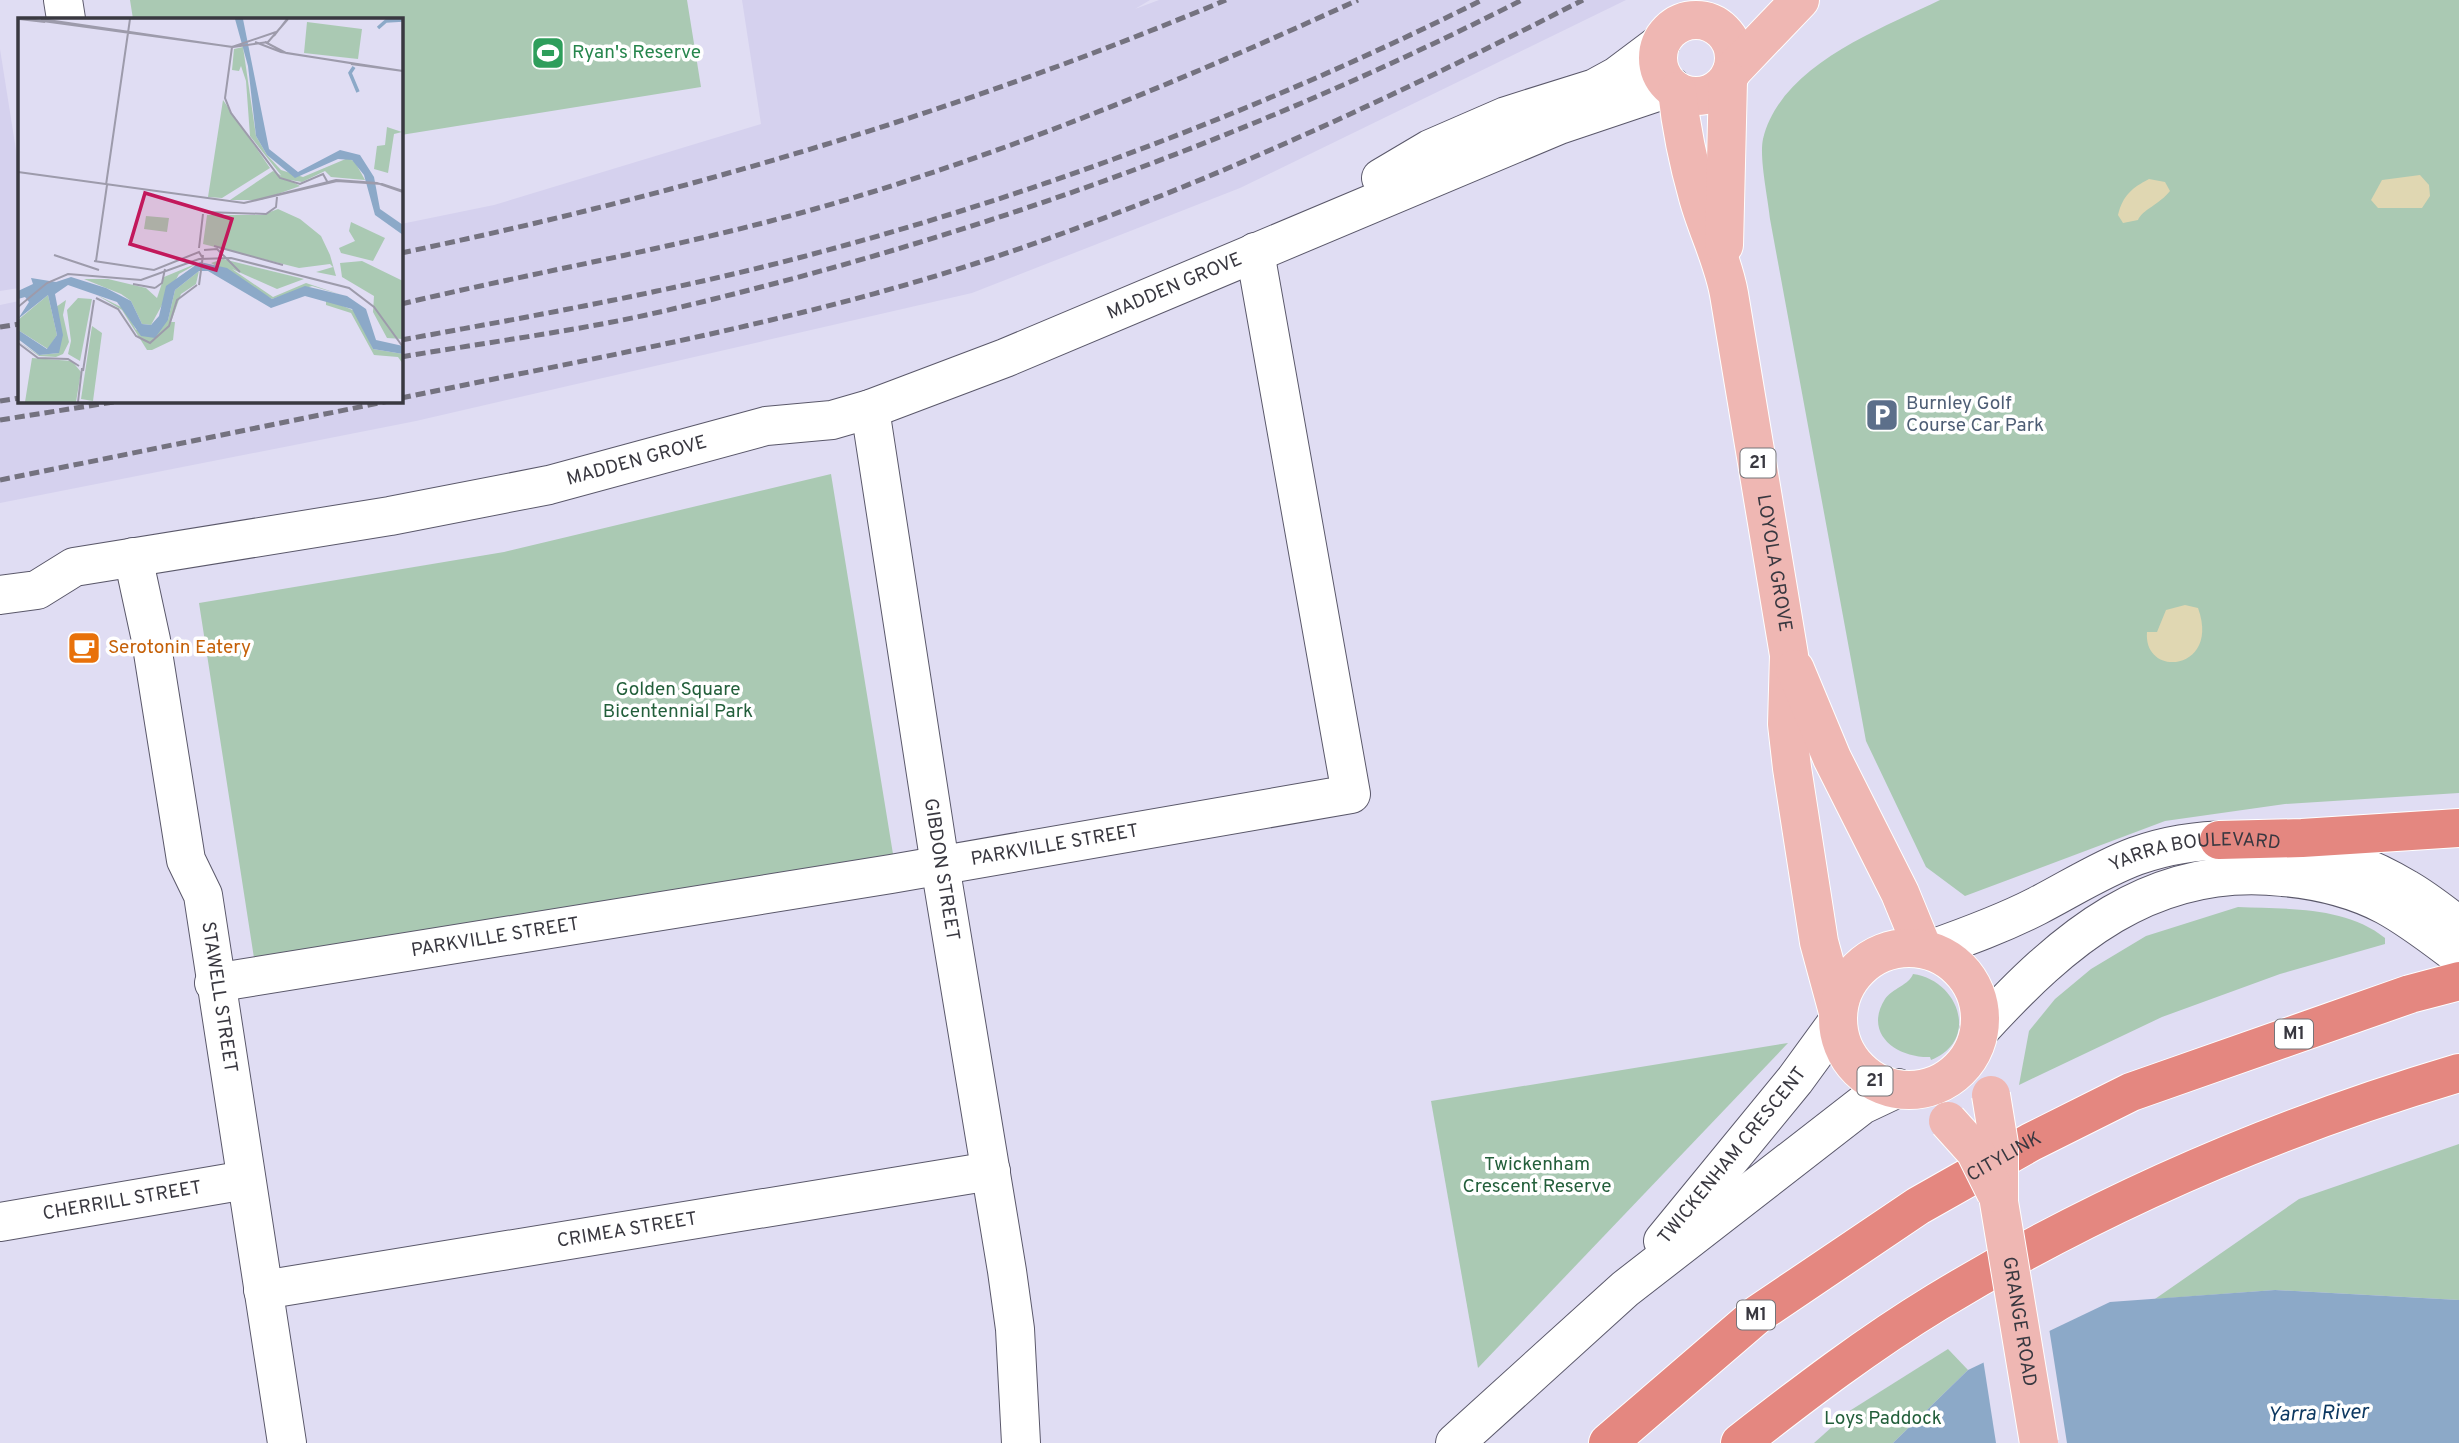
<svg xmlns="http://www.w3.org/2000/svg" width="2459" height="1443" font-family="Overpass,sans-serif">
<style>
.built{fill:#d5d1ee}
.green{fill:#aac9b3}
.sand{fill:#e0d7b2}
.water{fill:#8ca9c8}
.pier{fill:#e0ddf3}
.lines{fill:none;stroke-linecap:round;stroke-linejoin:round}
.street-casing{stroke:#5a586a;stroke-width:40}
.secondary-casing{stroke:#5a586a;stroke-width:40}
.primary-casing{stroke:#fff;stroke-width:40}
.highway-casing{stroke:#fff;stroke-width:40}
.street{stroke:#fff;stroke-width:38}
.secondary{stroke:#fff;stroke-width:38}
.primary{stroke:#efb7b3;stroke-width:38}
.highway{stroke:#e48780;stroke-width:38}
.rail{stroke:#74727f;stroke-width:5;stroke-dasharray:10 5;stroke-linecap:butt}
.primary-bridge-casing{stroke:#fff;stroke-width:40;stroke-linecap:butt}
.primary-bridge{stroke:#efb7b3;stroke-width:38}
.labels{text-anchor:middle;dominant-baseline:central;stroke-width:7;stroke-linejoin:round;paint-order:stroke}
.shield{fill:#fff;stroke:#747479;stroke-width:2}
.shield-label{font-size:18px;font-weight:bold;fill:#393840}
.leisure-label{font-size:19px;fill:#27864d;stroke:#fff;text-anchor:start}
.street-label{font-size:19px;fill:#393840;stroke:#fff}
.service-label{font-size:19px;fill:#4e5e75;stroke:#fff;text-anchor:start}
.food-label{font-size:19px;fill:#c56008;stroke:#fff;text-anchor:start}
.park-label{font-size:19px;fill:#235f3b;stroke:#fff}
.water-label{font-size:21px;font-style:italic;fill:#0c3861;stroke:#fff}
.inset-river{fill:none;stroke:#8ca9c8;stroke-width:3.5}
.inset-road{fill:none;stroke:#9d9bab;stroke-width:2}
.view{fill:#c2185b;fill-opacity:0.15;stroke:#c2185b;stroke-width:3.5}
.inset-edge{fill:none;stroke:#393840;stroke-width:3.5}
</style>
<rect width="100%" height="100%" fill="#e0ddf3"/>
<!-- built -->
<g class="built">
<path d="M742 0H1150L1135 9 1159 0H1626L1240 188 972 293 416 421 0 503V305L19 301V401H401V224L494 205 761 124Z"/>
<path d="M0 49 19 169V288L0 291Z"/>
</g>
<!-- green -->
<g class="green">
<path d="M130 0H687L701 87 401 135V19H133Z"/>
<path d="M1940 0H2459V793L2285 804 2165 821 1965 896 1926 867 1866 741 1770 219C1768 198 1759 158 1763 139 1781 65 1879 30 1940 0Z"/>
<path d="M831 474 893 854 254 958 199 603 504 552Z"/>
<path d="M2238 907C2286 909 2346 906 2385 938V944L2280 974 2162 1017 2019 1085 2029 1031 2055 999 2091 969 2146 936Z"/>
<path d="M1913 974C1959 980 1980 1041 1931 1060L1930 1057C1897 1058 1863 1034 1885 999 1893 988 1909 985 1913 974Z"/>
<path d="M1788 1043 1478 1368 1431 1101Z"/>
<path d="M2459 1144V1300L2275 1290 2155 1299 2299 1199Z"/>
<path d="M1948 1349 1968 1370 1893 1443H1814L1851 1410Z"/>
</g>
<!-- sand -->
<g class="sand">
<path d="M2420 175 2429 185 2430 196 2422 208H2378L2371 200 2382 180Z"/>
<path d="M2149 179 2165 182 2170 191C2160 204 2142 210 2138 220L2123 223 2118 215C2123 195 2132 188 2149 179Z"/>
<path d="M2185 605 2198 608C2221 671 2143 679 2147 632H2157L2166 610Z"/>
</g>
<!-- water -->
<path class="water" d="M2275 1290 2459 1300V1443H1893L1968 1370 2110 1302Z"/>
<!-- pier -->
<path class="pier" d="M2049 1328 2067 1443H1996L1983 1359Z"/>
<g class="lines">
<defs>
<g id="street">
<path d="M63 0 66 19"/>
<path d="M1381 178 1430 149 1506 116 1595 88 1617 76 1661 43"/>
<path id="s1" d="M870 409 940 865 1007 1271 1015 1329 1021 1443"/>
<path id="s2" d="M133 557 151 640 186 860 203 895 287 1443"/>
<path id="s3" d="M0 595 37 590 74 567 390 516 549 485 766 426 832 420 870 409 1005 358 1559 125 1672 87"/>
<path id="s4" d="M214 983 891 874 1351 794 1255 252"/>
<path id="s5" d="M0 1222 246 1180"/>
<path id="s6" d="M263 1290 991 1171"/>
</g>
<g id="secondary">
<path id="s7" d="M1929 950C1966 937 2002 924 2037 906 2070 889 2101 869 2136 856 2222 825 2330 842 2407 889 2426 900 2442 913 2459 926"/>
<path d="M1979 1031C2062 940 2151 862 2283 877 2317 880 2354 889 2385 905 2411 919 2435 938 2459 956"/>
<path id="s8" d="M1663 1241 1795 1080 1838 1021"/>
<path d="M1455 1443 1625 1289 1862 1105 1898 1088"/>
</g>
<g id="primary">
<circle cx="1696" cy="58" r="38"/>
<path d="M1732 71 1800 0"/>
<path id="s9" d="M1677 91C1681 127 1688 162 1698 197 1707 230 1723 260 1729 294L1789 655 1787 724 1792 768 1819 942 1838 1012"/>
<path d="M1724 245 1728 80"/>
<path d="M1795 669 1832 758 1900 893 1923 949"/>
<circle cx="1909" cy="1019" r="71"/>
</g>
<g id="highway">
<path d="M2219 840 2302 838 2459 828"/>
<path id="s10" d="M1608 1443 1758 1314 1918 1206 2031 1142 2131 1092 2410 994 2459 981"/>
<path d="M1740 1443C1804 1393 1868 1344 1937 1302 2100 1203 2277 1127 2459 1073"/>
</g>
</defs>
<!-- street casing -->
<use href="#street" class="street-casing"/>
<!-- secondary casing -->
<use href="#secondary" class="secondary-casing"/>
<!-- primary casing -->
<use href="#primary" class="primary-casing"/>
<!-- highway casing -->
<use href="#highway" class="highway-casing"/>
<!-- street -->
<use href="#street" class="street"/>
<!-- secondary -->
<use href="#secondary" class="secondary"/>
<!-- primary -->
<use href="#primary" class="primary"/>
<!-- highway -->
<use href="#highway" class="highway"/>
<!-- rail -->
<g class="rail">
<path d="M401 253C684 194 959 112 1226 0"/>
<path d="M401 304C535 272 671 249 804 212 994 159 1179 82 1358 0"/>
<path d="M0 327 19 324"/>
<path d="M401 340C534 316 667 292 798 258 1034 196 1265 109 1482 0"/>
<path d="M401 357C488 342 578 331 664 311 963 241 1249 139 1522 0"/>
<path d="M401 398C593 358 789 324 977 263 1187 194 1386 101 1583 0"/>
<path d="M0 401 19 398"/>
<path d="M0 420 120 401"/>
<path d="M0 480 389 401"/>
</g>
<defs>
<g id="primary-bridge">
<path id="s11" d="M1991 1095 1999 1144V1202L2039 1443"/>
<path d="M1948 1121 1975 1151 1996 1193"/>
</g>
</defs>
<!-- primary-bridge casing -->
<use href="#primary-bridge" class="primary-bridge-casing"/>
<!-- primary-bridge -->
<use href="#primary-bridge" class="primary-bridge"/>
</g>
<!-- icons -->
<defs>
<symbol id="stadium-square" viewBox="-11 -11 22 22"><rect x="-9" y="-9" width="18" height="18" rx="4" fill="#2e9e5b" stroke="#fff"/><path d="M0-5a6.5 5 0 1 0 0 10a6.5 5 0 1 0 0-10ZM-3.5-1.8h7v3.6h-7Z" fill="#fff"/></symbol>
<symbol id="parking-square" viewBox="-11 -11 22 22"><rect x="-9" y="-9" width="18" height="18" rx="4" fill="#5c6f8a" stroke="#fff"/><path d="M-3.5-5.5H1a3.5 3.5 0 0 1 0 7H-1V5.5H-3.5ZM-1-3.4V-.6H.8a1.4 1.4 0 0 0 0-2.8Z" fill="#fff"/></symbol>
<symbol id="cafe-square" viewBox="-11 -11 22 22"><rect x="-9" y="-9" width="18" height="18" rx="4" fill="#e8710a" stroke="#fff"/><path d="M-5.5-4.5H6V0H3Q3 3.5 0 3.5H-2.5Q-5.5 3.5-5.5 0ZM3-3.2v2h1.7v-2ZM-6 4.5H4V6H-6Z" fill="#fff"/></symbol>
</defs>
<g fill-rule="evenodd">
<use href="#stadium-square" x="529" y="34" width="38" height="38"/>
<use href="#parking-square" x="1863" y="396" width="38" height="38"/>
<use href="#cafe-square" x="65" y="629" width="38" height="38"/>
</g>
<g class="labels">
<!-- shield labels -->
<g class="shield">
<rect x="1740.5" y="448.5" width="35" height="29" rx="5"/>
<rect x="2275" y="1019.5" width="38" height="29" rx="5"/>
<rect x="1857.5" y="1066.5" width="35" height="29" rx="5"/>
<rect x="1737" y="1300.5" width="38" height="29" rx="5"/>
</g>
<g class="shield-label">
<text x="1758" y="463">21</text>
<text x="2294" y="1034">M1</text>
<text x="1875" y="1081">21</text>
<text x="1756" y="1315">M1</text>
</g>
<!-- leisure labels -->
<g class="leisure-label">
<text x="572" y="53">Ryan's Reserve</text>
</g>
<!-- street labels -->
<g class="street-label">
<text stroke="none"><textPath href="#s3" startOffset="1222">MADDEN GROVE</textPath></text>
<text stroke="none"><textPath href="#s3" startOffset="654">MADDEN GROVE</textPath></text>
<text stroke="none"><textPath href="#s9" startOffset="483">LOYOLA GROVE</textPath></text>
<text stroke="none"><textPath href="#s4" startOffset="852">PARKVILLE STREET</textPath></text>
<text stroke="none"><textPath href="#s7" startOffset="287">YARRA BOULEVARD</textPath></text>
<text stroke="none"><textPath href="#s1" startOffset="466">GIBDON STREET</textPath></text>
<text stroke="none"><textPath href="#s4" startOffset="285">PARKVILLE STREET</textPath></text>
<text stroke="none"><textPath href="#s2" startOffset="450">STAWELL STREET</textPath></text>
<text stroke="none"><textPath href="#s8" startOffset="110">TWICKENHAM CRESCENT</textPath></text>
<text stroke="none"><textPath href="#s10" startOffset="490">CITYLINK</textPath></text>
<text stroke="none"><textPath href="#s5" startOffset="124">CHERRILL STREET</textPath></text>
<text stroke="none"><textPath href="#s6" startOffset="369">CRIMEA STREET</textPath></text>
<text stroke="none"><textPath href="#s11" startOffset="229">GRANGE ROAD</textPath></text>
</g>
<!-- service labels -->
<g class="service-label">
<text x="1906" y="404">Burnley Golf<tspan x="1906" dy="22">Course Car Park</tspan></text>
</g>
<!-- food labels -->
<g class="food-label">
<text x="108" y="648">Serotonin Eatery</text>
</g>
<!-- park labels -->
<g class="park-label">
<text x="678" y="690">Golden Square<tspan x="678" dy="22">Bicentennial Park</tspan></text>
<text x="1537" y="1165">Twickenham<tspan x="1537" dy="22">Crescent Reserve</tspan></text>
<text x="1883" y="1419">Loys Paddock</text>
</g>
<!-- water labels -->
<g class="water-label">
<text transform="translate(2318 1414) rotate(-2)">Yarra River</text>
</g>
</g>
<!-- overview -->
<g transform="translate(18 18)">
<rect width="385" height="385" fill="#e0ddf3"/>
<path d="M289 4 344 11 340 41 286 35ZM225 29 238 118 249 137 263 152 285 159 330 140 337 144 347 162 313 159 307 153 284 164 266 161 232 118 228 63 223 48 221 53 214 52 216 31ZM205 82 252 150 204 180 190 179ZM369 109 384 114 376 116 370 155 356 151 359 128 367 127ZM255 153 282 168 243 182H212ZM260 191 282 201 303 218 312 237 318 258 298 254 315 249 312 246 281 250 185 226 189 197H244ZM128 198 151 200 149 214 126 211ZM333 204 367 220 355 243 323 235 321 230 337 223 331 213ZM205 241 286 261 259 271 214 251 255 279 288 265 324 277 294 268 254 281 193 245ZM344 243 385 263V321L369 320 355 294 356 278 324 259 322 245ZM182 244 161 256 133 307 124 306 113 283 103 276 66 261H90L128 270 139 280 146 259ZM181 253 178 266 163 276 153 304H157L155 322 134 332H129L104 292 79 277 107 291 118 312 150 302 157 272ZM30 277 39 317 30 331 0 312V302ZM60 280 74 281 62 343 50 336 53 323 49 292ZM308 281 337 293 355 331 385 336V346L380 339 356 337 333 295 308 287ZM48 282 45 297 51 324 45 336 38 339 21 338 0 323 21 337 41 335 38 289ZM74 308 84 315 75 383 63 381ZM14 340 54 343 63 354 58 384H7Z" fill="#aac9b3"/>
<path d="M217 1H225L251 131 280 154 322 132 342 137 356 159 362 191 385 207V217L357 197 346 157 334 142 320 141 277 160 249 137 238 118 230 48ZM182 244 209 250 254 281 287 268 329 278 348 291 358 322 385 328V336L355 331 334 291 287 278 253 290 190 253H181L157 272 150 302 137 320 123 318 99 284 50 267 37 276 45 317 41 335 21 337 0 321V312L29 331 39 317 30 277 0 301 11 284 7 279 0 281V273L15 266 13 260 38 264 53 259 88 270 113 283 124 306 133 307 141 298 148 268Z" fill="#8ca9c8"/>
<path class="inset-river" d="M360 10 368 3 385 2M336 49 332 55 340 74"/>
<path class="inset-road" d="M1 1 27 4M10 1 215 29 250 24 270 1M23 1 214 29 258 14M256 18 269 1M237 24 263 34 338 46M247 24 268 35 385 53M214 29 207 80 213 95 262 160 282 166 305 156 310 165M333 46 385 53M0 154 226 185 319 163 364 166 385 173M0 154 226 185 318 162 359 165 385 174M88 167 112 1M186 194 248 196 258 189 259 179M196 228 265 247M181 230 185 196M186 232 199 231 222 254M36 237 81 252M76 243 136 252 181 234 184 239M78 243 89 167M115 266 137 270M181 267 185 237M137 270 144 265 147 251M78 280 100 291 118 318 132 325 151 308 159 282 179 267M0 289 29 265 50 256 123 262 181 241 213 240 331 270 356 289 385 329M0 325 20 340 50 341 61 348M65 353 76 282M60 384 64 350"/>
<path class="view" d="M127 175 214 201 198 252 112 226Z"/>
<rect width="385" height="385" class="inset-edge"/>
</g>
</svg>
